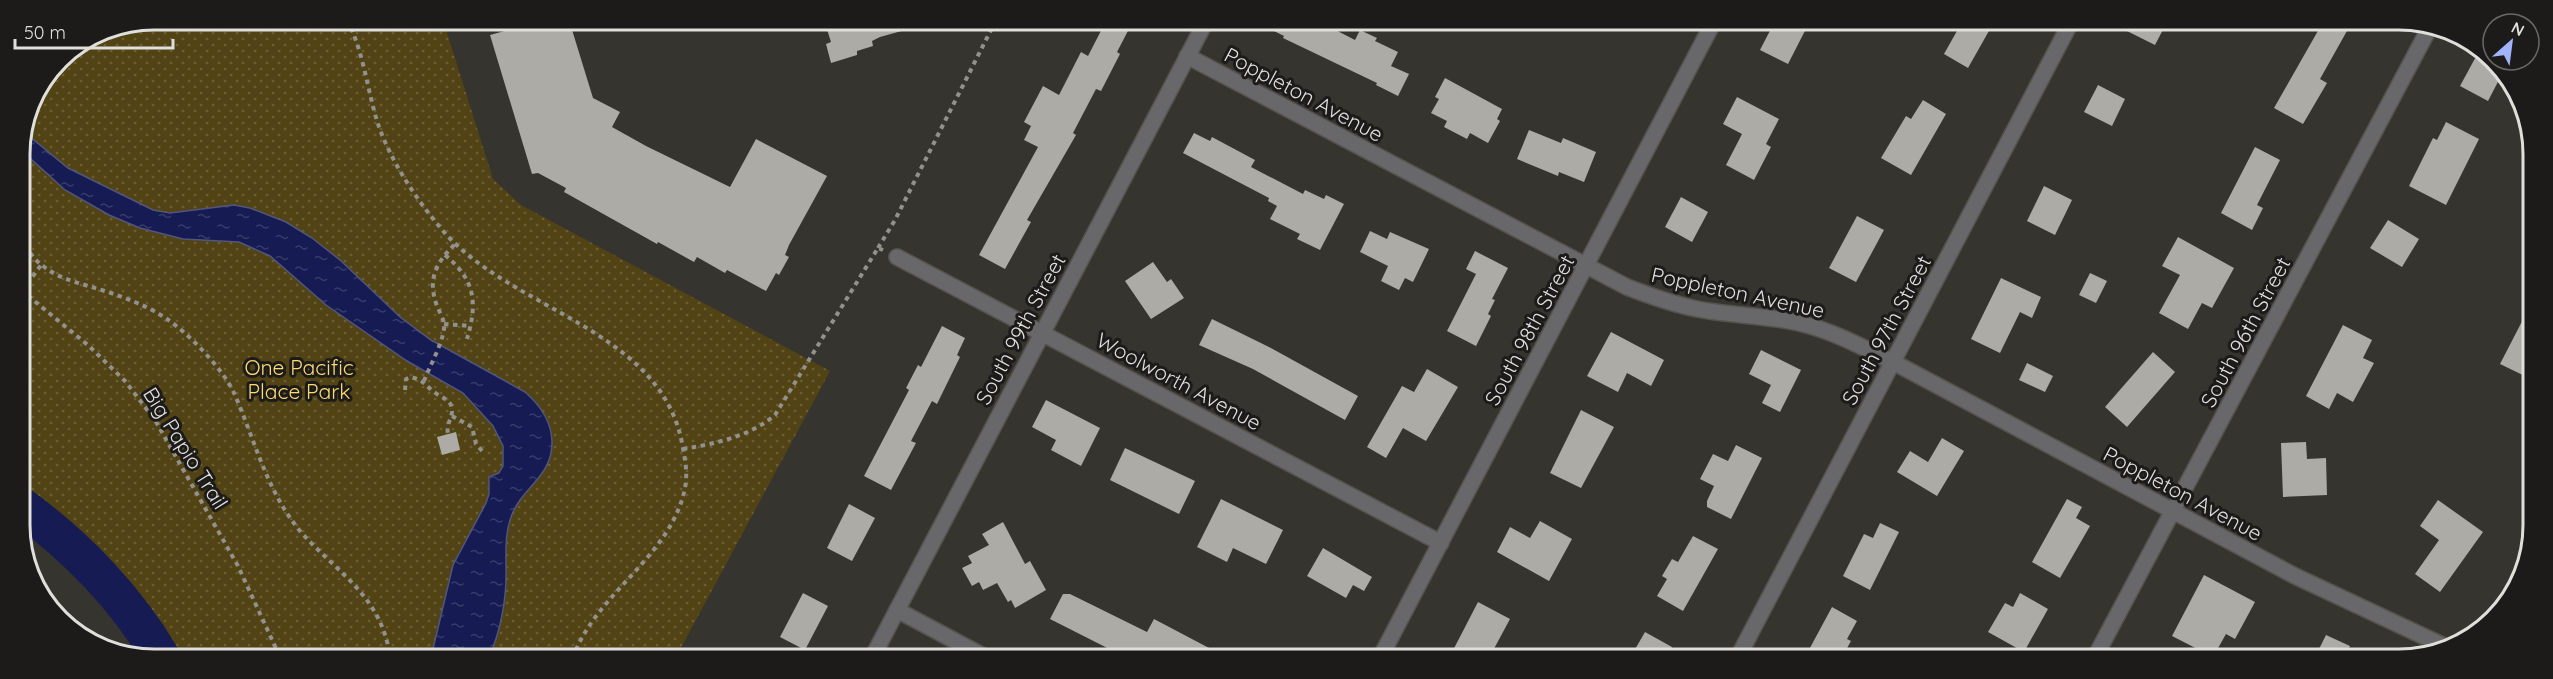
<svg xmlns="http://www.w3.org/2000/svg" width="2553" height="679" font-family="Quicksand,sans-serif">
<style>
.grass{fill:url(#grass-dots)}
.water{fill:url(#water-ripples);stroke:#52567c;stroke-width:1.5}
.lines{fill:none;stroke-linecap:round;stroke-linejoin:round}
.river{stroke:#161b53;stroke-width:38}
.building{fill:#adaba6}
.minor-casing{stroke:#54534e;stroke-width:18}
.path{stroke:#92918d;stroke-width:4;stroke-dasharray:4.5 4.5;stroke-linecap:butt}
.minor{stroke:#68686a;stroke-width:15}
.labels{text-anchor:middle;dominant-baseline:central;stroke-width:6;stroke-linejoin:round;paint-order:stroke}
.street-label{font-size:21px;fill:#dfdfdc;stroke:#1c1b19}
.park-label{font-size:21px;fill:#fcdb71;stroke:#1c1b19}
.rim{fill:none;stroke:#dfdfdc;stroke-width:3}
</style>
<defs>
<pattern id="grass-dots" width="8" height="8" patternUnits="userSpaceOnUse" patternTransform="scale(1.5)"><rect width="8" height="8" fill="#514314"/><path d="M2 2h.1M6 6h.1" fill="none" stroke="#6a5e36" stroke-width="1.8" stroke-linecap="round"/></pattern>
<pattern id="water-ripples" width="26" height="14" patternUnits="userSpaceOnUse" patternTransform="scale(1.5)"><rect width="26" height="14" fill="#161b53"/><path d="M2 4q2-2 4 0t4 0M15 11q2-2 4 0t4 0" fill="none" stroke="#373c6b"/></pattern>
</defs>
<rect width="100%" height="100%" fill="#35342f"/>
<!-- grass -->
<path class="grass" d="M154 20H443L493 179 521 205 830 371 676 657H161C126 597 75 550 22 507L20 145 30 102 59 59 103 30Z"/>
<!-- water -->
<path class="water" d="M23 131 68 168 153 210 170 213 234 205 250 208 286 222 312 238 340 260 400 317 431 340 525 392C540 405 552 421 552 443 552 477 521 488 511 517 505 534 506 550 506 567 507 596 501 631 489 657H432V653L453 565 486 503 489 494V477L499 473 503 466V446L493 426 463 393 407 361 326 305 270 256 239 242 183 239 140 228 109 215 65 190 20 149Z"/>
<g class="lines">
<!-- river -->
<path class="river" d="M22 507C76 546 127 599 161 657"/>
</g>
<!-- building -->
<g class="building">
<path d="M544 20H569L593 98 620 112 612 127 646 146 730 187 756 139 827 176 789 245 785 255 789 257 779 275 776 273 766 291 727 270 725 273 697 257 694 262 658 242 657 244 564 192 566 188 538 173 532 174 490 35Z"/>
<path d="M824 20H922L923 25 880 37 872 41 873 46 857 51V55L831 63 826 44 831 42Z"/>
<path d="M1106 21H1119L1130 27 1117 52 1120 54 1101 91 1096 89 1073 133 1076 135 1027 220 1031 222 1005 269 979 255 1038 147 1024 140 1031 126 1024 122 1043 86 1059 95 1081 52 1088 56Z"/>
<path d="M1254 21H1318L1355 40 1360 30 1377 38 1375 41 1398 52 1391 66 1409 74 1398 96 1376 85 1377 83 1283 38 1284 36Z"/>
<path d="M1775 21H1810L1788 64 1760 50Z"/>
<path d="M1962 22H1994L1968 68 1944 54Z"/>
<path d="M2109 22H2167L2155 45Z"/>
<path d="M2323 22H2352L2320 79 2327 83 2303 124 2274 108Z"/>
<path d="M2479 51 2495 60 2502 74 2488 101 2460 86Z"/>
<path d="M1445 78 1502 109 1497 119 1500 121 1488 143 1470 133 1467 139 1444 127 1447 121 1431 113 1439 99 1435 97Z"/>
<path d="M2098 85 2125 99 2112 126 2084 112Z"/>
<path d="M1737 97 1779 119 1766 144 1771 147 1754 180 1726 165 1742 134 1723 124Z"/>
<path d="M1923 100 1946 114 1911 175 1881 158 1906 116 1911 119Z"/>
<path d="M2446 122 2479 139 2446 205 2409 186 2433 138 2437 140Z"/>
<path d="M1529 130 1561 143 1563 138 1596 152 1584 182 1559 172 1558 176 1517 159Z"/>
<path d="M1194 133 1210 141 1212 137 1255 160 1251 167 1303 194 1305 190 1324 199 1326 195 1344 204 1320 250 1297 239 1300 234 1270 219 1277 206 1268 201 1269 198 1183 153Z"/>
<path d="M2255 147 2280 160 2257 205 2263 208 2252 230 2221 213Z"/>
<path d="M2044 186 2072 200 2055 235 2027 221Z"/>
<path d="M1681 197 1708 212 1692 242 1665 227Z"/>
<path d="M1857 216 1884 230 1856 282 1829 268Z"/>
<path d="M2388 220 2419 239 2402 267 2370 248Z"/>
<path d="M1370 231 1387 239 1390 232 1429 249 1413 282 1405 278 1399 290 1381 281 1388 266 1360 252Z"/>
<path d="M2178 237 2234 268 2212 308 2202 303 2188 329 2159 313 2180 275 2162 266Z"/>
<path d="M1475 251 1508 268 1492 299 1495 300 1488 314 1491 316 1476 346 1447 331 1476 274 1466 269Z"/>
<path d="M1153 262 1167 282 1171 279 1184 298 1151 319 1125 281Z"/>
<path d="M2090 273 2107 281 2096 303 2079 295Z"/>
<path d="M2001 278 2041 297 2032 318 2020 312 2000 353 1971 339Z"/>
<path d="M2531 304V379L2500 364Z"/>
<path d="M1212 319 1269 347 1358 396 1345 420 1253 369 1199 345Z"/>
<path d="M2343 325 2372 340 2363 358 2374 363 2353 402 2337 393 2329 409 2306 396Z"/>
<path d="M942 326 965 338 957 355 960 357 937 404 932 401 911 441 916 443 891 490 864 476 909 390 906 388 918 365 921 367Z"/>
<path d="M1611 332 1664 360 1651 386 1627 373 1618 392 1587 376Z"/>
<path d="M1761 350 1801 370 1780 412 1762 403 1771 385 1749 374Z"/>
<path d="M2153 352 2175 372 2127 427 2105 407Z"/>
<path d="M2027 363 2053 376 2045 392 2019 380Z"/>
<path d="M1427 369 1458 387 1426 441 1403 428 1386 458 1367 447 1402 386 1414 392Z"/>
<path d="M1046 400 1100 428 1081 466 1051 450 1056 440 1032 427Z"/>
<path d="M1581 410 1614 427 1581 488 1550 473Z"/>
<path d="M456 432 460 450 442 455 437 437Z"/>
<path d="M1942 438 1964 451 1937 496 1897 472 1910 451 1928 462Z"/>
<path d="M2306 442 2307 459 2326 458 2327 495 2283 497 2281 443Z"/>
<path d="M1736 445 1762 458 1731 519 1707 507V501L1714 486 1700 479 1713 454 1728 461Z"/>
<path d="M1125 448 1195 481 1179 514 1110 480Z"/>
<path d="M1221 499 1283 530 1266 564 1233 548 1227 562 1197 547Z"/>
<path d="M2067 499 2082 507 2076 518 2090 526 2060 578 2032 562Z"/>
<path d="M2438 500 2483 532 2440 592 2415 574 2439 540 2420 526Z"/>
<path d="M849 504 875 518 852 561 827 548Z"/>
<path d="M1540 521 1572 539 1549 581 1497 552 1510 527 1530 538Z"/>
<path d="M1003 522 1025 564 1030 561 1046 590 1015 608 1011 600 1008 602 997 583 983 590 979 582 972 586 962 568 972 563 968 556 989 545 982 534Z"/>
<path d="M1880 523 1899 532 1870 590 1843 576 1864 534 1873 538Z"/>
<path d="M1693 536 1718 549 1683 611 1657 596 1667 579 1662 576 1672 559 1678 562Z"/>
<path d="M1323 548 1372 577 1364 591 1353 585 1346 598 1307 576Z"/>
<path d="M2204 575 2255 602 2235 639 2226 634 2213 657 2172 636Z"/>
<path d="M803 593 828 606 805 650 780 637Z"/>
<path d="M2020 593 2048 609 2024 652 1988 632 2005 603 2013 607Z"/>
<path d="M1063 594H1070L1147 632 1154 619 1228 658H1127L1050 619Z"/>
<path d="M1478 602 1510 619 1489 658H1449Z"/>
<path d="M1832 607 1857 621 1847 639 1851 641 1841 659H1804Z"/>
<path d="M1645 632 1672 647 1666 658H1630Z"/>
<path d="M2326 635 2350 646 2344 659H2314Z"/>
</g>
<g class="lines">
<defs>
<g id="minor">
<path d="M1187 56 1627 287C1650 296 1673 304 1697 309 1732 316 1768 315 1803 324 1835 332 1864 348 1893 362L2295 576 2442 645"/>
<path d="M897 257 1441 543"/>
<path d="M897 610 987 658"/>
<path d="M872 658 1206 21"/>
<path d="M1380 658 1714 21"/>
<path d="M1737 659 2071 22"/>
<path d="M2094 659 2431 25"/>
</g>
</defs>
<!-- minor casing -->
<use href="#minor" class="minor-casing"/>
<!-- path -->
<g class="path">
<path d="M347 20C364 52 367 90 378 124 391 162 418 202 444 232 513 311 660 329 682 443 685 459 688 473 685 488 671 557 597 592 573 657"/>
<path d="M20 238C26 247 34 260 43 266 58 278 75 282 92 287 118 295 145 304 167 319 189 334 223 369 234 393 255 440 266 490 300 531 337 573 382 596 390 657"/>
<path d="M878 248 895 220 996 20"/>
<path d="M445 255C475 280 478 302 467 339"/>
<path d="M21 290 89 346 125 381 155 420 238 566 280 657"/>
<path d="M22 291 41 265"/>
<path d="M444 324 471 326"/>
<path d="M424 381C429 367 446 338 444 323 443 318 439 311 437 306 427 279 436 263 455 244"/>
<path d="M405 390 406 379 411 377C425 381 424 384 434 392 442 398 453 400 452 412 451 420 446 425 448 434"/>
<path d="M452 416 472 427 476 444 483 452"/>
<path d="M683 449C714 444 751 436 775 415L878 248 883 250"/>
</g>
<!-- minor -->
<use href="#minor" class="minor"/>
</g>
<g class="labels">
<!-- street labels -->
<g class="street-label">
<text transform="translate(1304 94) rotate(28)">Poppleton Avenue</text>
<text transform="translate(1738 292) rotate(12)">Poppleton Avenue</text>
<text transform="translate(1020 329) rotate(-62)">South 99th Street</text>
<text transform="translate(1529 330) rotate(-62)">South 98th Street</text>
<text transform="translate(1886 330) rotate(-62)">South 97th Street</text>
<text transform="translate(2245 332) rotate(-62)">South 96th Street</text>
<text transform="translate(1179 381) rotate(28)">Woolworth Avenue</text>
<text transform="translate(186 448) rotate(58)">Big Papio Trail</text>
<text transform="translate(2183 493) rotate(28)">Poppleton Avenue</text>
</g>
<!-- park labels -->
<g class="park-label">
<text x="299" y="367">One Pacific<tspan x="299" dy="24">Place Park</tspan></text>
</g>
</g>
<!-- crop -->
<path d="M0 0H2553V679H0ZM154 30H2399A124 124 0 0 1 2523 154V525A124 124 0 0 1 2399 649H154A124 124 0 0 1 30 525V154A124 124 0 0 1 154 30Z" fill="#1c1b19" fill-rule="evenodd"/>
<path class="rim" d="M154 30H2399A124 124 0 0 1 2523 154V525A124 124 0 0 1 2399 649H154A124 124 0 0 1 30 525V154A124 124 0 0 1 154 30Z"/>
<!-- north arrow -->
<g transform="translate(2511 42) rotate(28)"><circle r="28" fill="#1c1b19" stroke="#6a6967" stroke-width="1.5"/>
<path d="M0-4.5L10 22L0 15L-10 22Z" fill="#a1b3fd"/>
<text y="-9" font-size="16" font-weight="bold" text-anchor="middle" fill="#dfdfdc">N</text>
</g>
<!-- scale -->
<path d="M15 39v9h158v-9" fill="none" stroke="#dfdfdc" stroke-width="3"/>
<text x="24" y="39" font-size="18" fill="#dfdfdc" stroke="#1c1b19" stroke-width="4.5" paint-order="stroke">50 m</text>
</svg>
